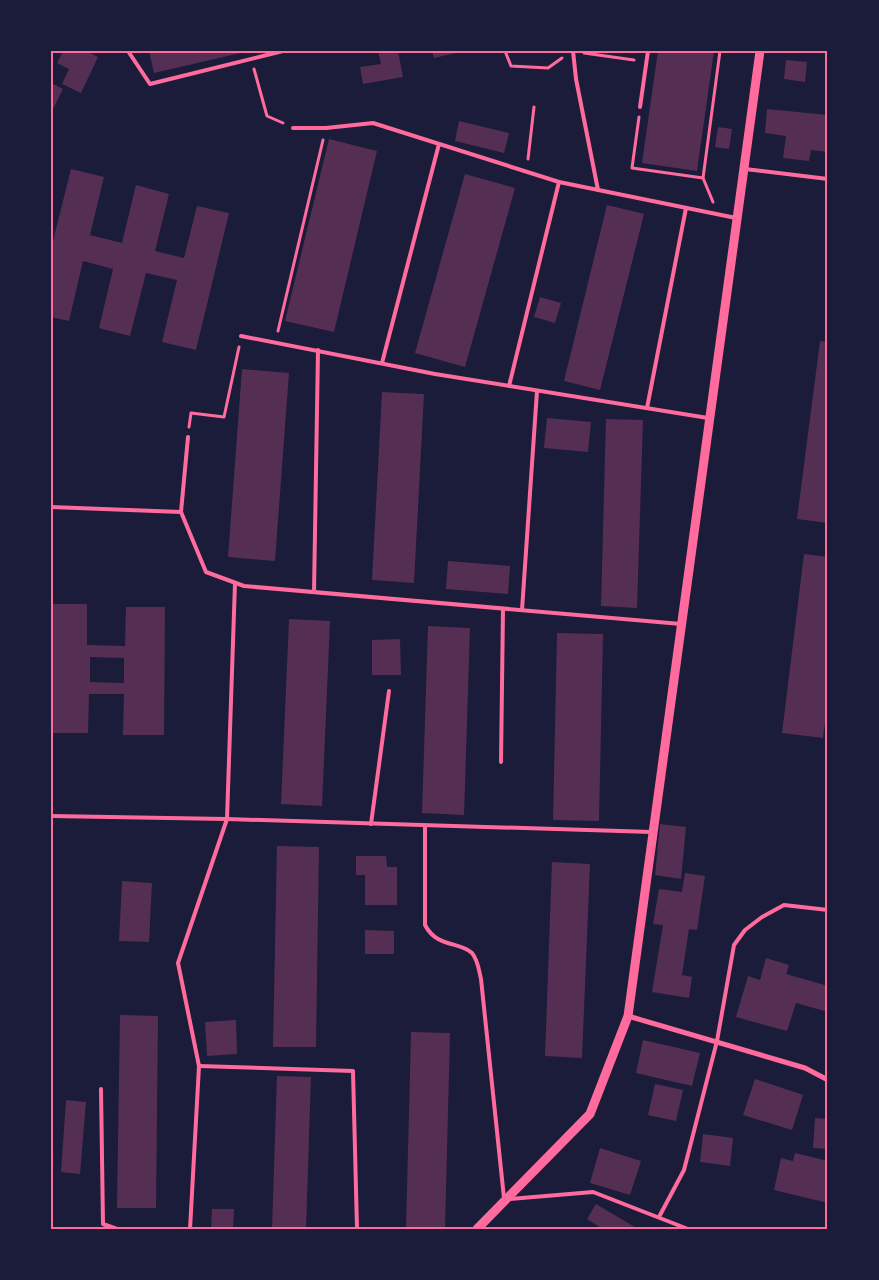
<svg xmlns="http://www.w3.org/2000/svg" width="879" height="1280" font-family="Helvetica,sans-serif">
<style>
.building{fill:#542f53;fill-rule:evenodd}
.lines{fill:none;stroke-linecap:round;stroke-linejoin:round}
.path{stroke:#ff6b9d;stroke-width:3}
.service{stroke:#ff6b9d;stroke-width:4}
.minor{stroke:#ff6b9d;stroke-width:5}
.tertiary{stroke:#ff6b9d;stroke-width:9}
.neatline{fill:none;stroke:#ff6b9d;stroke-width:2}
</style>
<rect width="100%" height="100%" fill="#1b1b3a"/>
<!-- building -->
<g class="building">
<path d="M63 51H86L98 57 81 93 62 84 69 69 57 63Z"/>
<path d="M149 51H245V52L154 73Z"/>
<path d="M378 51H398L403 77 363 84 360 67 381 64Z"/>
<path d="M432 51H460V52L434 58Z"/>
<path d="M658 51H714L697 171 642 163Z"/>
<path d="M786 60 807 62 805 82 784 79Z"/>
<path d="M51 83 63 89 51 113Z"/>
<path d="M767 109 828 115V152L811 150 809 161 783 158 786 136 765 133Z"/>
<path d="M459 121 509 133 504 153 455 141Z"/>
<path d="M718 127 732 129 729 149 715 147Z"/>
<path d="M329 139 377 151 334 332 285 321Z"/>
<path d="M71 169 104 177 90 235 122 243 136 185 169 194 155 251 184 258 197 206 229 213 196 350 162 342 177 280 146 273 130 336 99 328 113 269 83 261 69 321 51 317V249Z"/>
<path d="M465 174 515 188 465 367 415 353Z"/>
<path d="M607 205 644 214 600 390 564 381Z"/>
<path d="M540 297 561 303 555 323 534 317Z"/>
<path d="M820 341 828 342V523L797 519Z"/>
<path d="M242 369 289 373 275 561 228 557Z"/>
<path d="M382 392 424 394 414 583 372 580Z"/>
<path d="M547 418 591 422 588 452 544 448Z"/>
<path d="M606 419 643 420 637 608 601 606Z"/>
<path d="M804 554 828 557V699L823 738 782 733Z"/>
<path d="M448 561 510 566 508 594 446 589Z"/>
<path d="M51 604H87V645L125 646 126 607H165L164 735H123L124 694H89L88 733H51ZM90 657 124 658V683L90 682Z"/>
<path d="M289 619 330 621 322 806 281 804Z"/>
<path d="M428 626 470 628 464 815 422 813Z"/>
<path d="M557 633 603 634 599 821 553 820Z"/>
<path d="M400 639 401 675H372V640Z"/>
<path d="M660 824 686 827 681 879 655 875Z"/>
<path d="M277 846 319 847 316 1047H273Z"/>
<path d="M356 856H386L387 867H397V905H365V875H356Z"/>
<path d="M552 862 590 864 582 1058 545 1056Z"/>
<path d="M685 873 705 876 697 930 689 929 682 975 692 977 689 998 652 992 663 925 653 924 659 889 682 892Z"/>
<path d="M122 881 152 883 149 942 119 941Z"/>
<path d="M365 930 394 931V954H365Z"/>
<path d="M766 958 789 965 786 974 828 986V1012L796 1003 787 1031 736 1017 748 976 760 980Z"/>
<path d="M120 1015 158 1016 156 1208H117Z"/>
<path d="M236 1020 237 1054 207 1056 205 1022Z"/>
<path d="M411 1032 450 1033 445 1229H406Z"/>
<path d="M643 1040 700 1053 692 1086 636 1073Z"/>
<path d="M277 1076 311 1077 306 1229H272Z"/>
<path d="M755 1079 803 1095 792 1130 743 1115Z"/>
<path d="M655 1084 683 1090 676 1121 648 1115Z"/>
<path d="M66 1100 86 1102 80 1174 61 1172Z"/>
<path d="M815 1118 828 1119V1149L813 1148Z"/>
<path d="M703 1134 733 1138 730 1166 700 1162Z"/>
<path d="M600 1148 641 1161 630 1195 590 1183Z"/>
<path d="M795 1153 828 1161V1203L774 1190 781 1158 793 1161Z"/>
<path d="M596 1204 638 1229H603L587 1219Z"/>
<path d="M212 1209H234L233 1229H211Z"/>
</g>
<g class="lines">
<!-- path -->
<g class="path">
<path d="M505 51 511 66 548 68 562 58"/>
<path d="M584 53 634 60"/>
<path d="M254 69 267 116 283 123"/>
<path d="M639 117 632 168 703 178 720 51"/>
<path d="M528 159 534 107"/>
<path d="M703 178 713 202"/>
<path d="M278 331 323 140"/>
<path d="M189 427 191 413 224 417 239 347"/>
</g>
<!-- service -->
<g class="service">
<path d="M128 51 150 84 283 51"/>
<path d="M573 51 576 79 598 190"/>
<path d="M640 107 648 51"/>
<path d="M293 128H326L373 123 559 182 736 218"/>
<path d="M745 169 828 179"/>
<path d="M241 336 435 374 708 418"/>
<path d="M382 363 439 144"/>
<path d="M509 386 559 182"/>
<path d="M647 408 686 208"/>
<path d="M51 507 181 512 206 572 244 586 681 624"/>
<path d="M181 512 188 437"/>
<path d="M314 592 318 350"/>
<path d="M522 610 537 391"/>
<path d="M501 762 503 609"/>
<path d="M51 816 227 819 652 832"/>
<path d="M371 824 389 691"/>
<path d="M425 826V925C437 948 459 941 472 953 478 960 479 971 481 979L504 1198"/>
<path d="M199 1066 353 1071 357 1229"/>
<path d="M101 1089 103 1224 117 1229"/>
<path d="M510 1199 593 1192 688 1229"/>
<path d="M659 1217 684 1170 717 1041 734 945 745 930 762 917 784 905 828 910"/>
<path d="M190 1229 199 1066 178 963 227 819 235 583"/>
</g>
<!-- minor -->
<path class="minor" d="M628 1016 805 1068 828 1080"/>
<!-- tertiary -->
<path class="tertiary" d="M477 1229 590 1114 628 1016 760 51"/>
</g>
<!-- border -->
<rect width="879" height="1280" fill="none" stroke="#1b1b3a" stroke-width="105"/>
<rect x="52" y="52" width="774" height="1176" class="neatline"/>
</svg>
